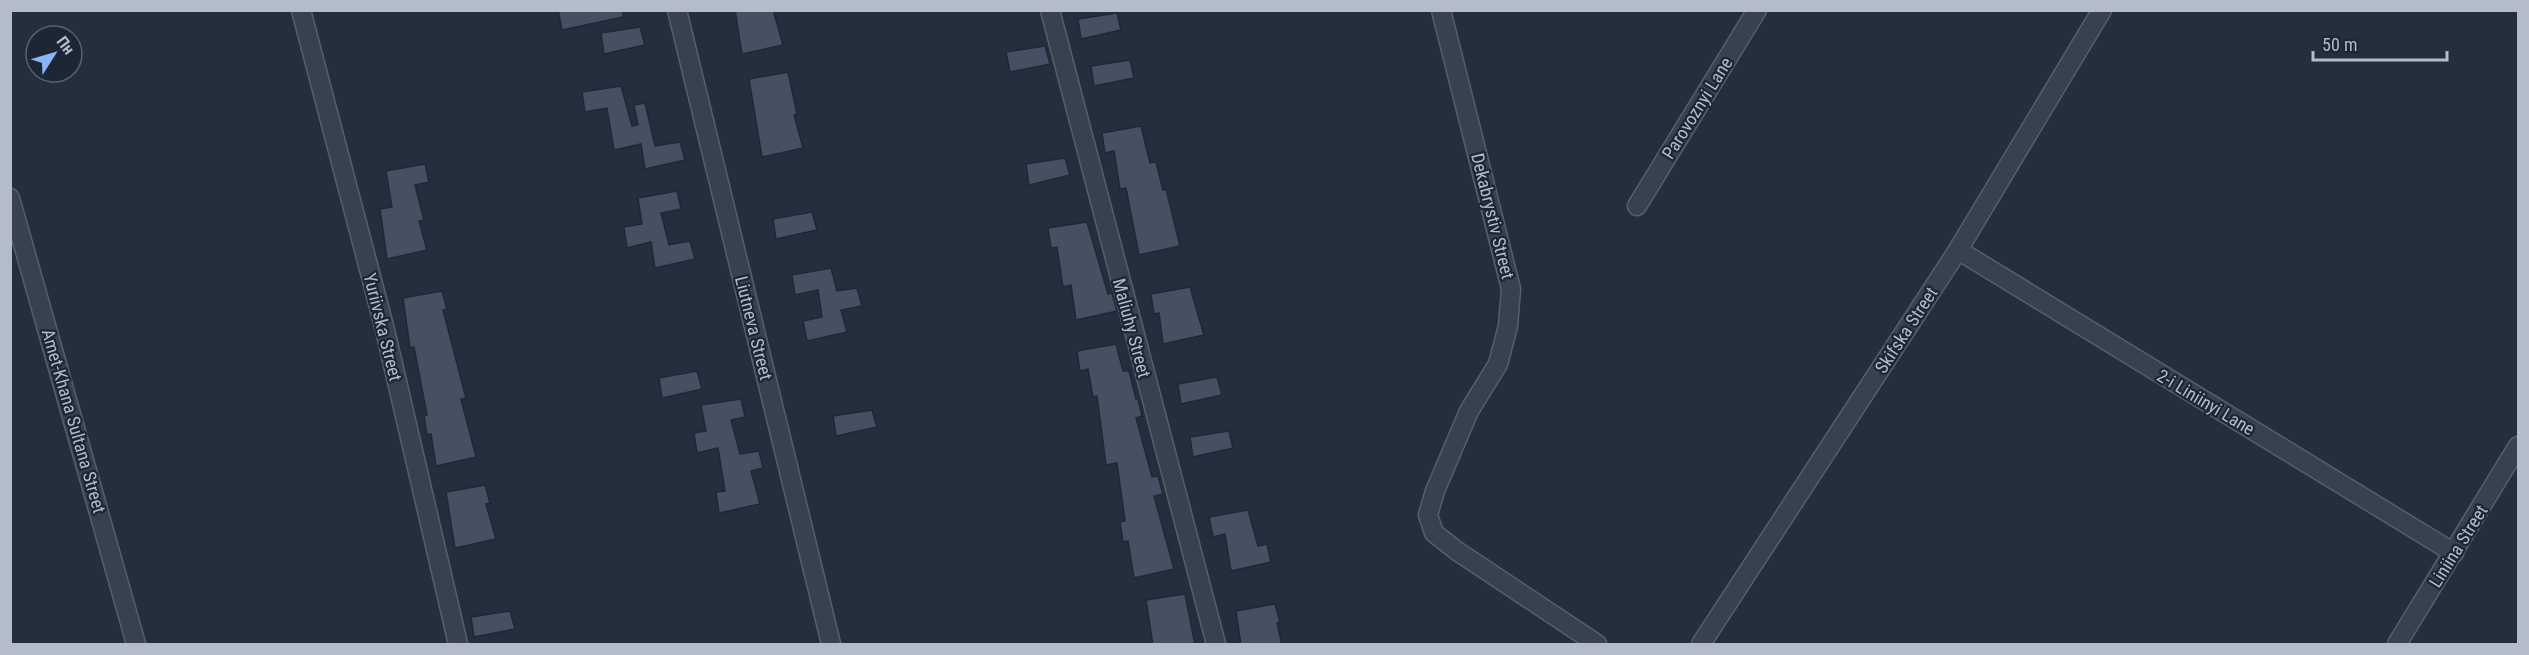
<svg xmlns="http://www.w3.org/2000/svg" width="2529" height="655" font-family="'Roboto Condensed',sans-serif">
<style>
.building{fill:#455162;stroke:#1f2835;stroke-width:1.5}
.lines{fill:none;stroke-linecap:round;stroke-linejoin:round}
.minor-casing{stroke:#565f6c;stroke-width:21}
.minor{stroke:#38414e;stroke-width:18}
.labels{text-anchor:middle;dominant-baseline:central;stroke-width:4.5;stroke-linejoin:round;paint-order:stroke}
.street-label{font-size:18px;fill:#b4bcc9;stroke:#1d2633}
</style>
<rect width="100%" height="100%" fill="#242f3e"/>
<!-- building -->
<g class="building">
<path d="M558 10H623V17L562 30Z"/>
<path d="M735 10H773L783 45 742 54Z"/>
<path d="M1117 13 1121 30 1081 39 1078 19Z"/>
<path d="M640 27 645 45 604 54 601 33Z"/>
<path d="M1045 46 1050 64 1010 72 1006 52Z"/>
<path d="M1130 60 1134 78 1094 86 1091 66Z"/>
<path d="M788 72 797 114 794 115 803 148 762 157 749 79Z"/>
<path d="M621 86 632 126 638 125 634 105 645 103 655 146 680 142 685 160 645 169 641 144 614 150 607 108 585 112 582 92Z"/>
<path d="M1141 126 1150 163 1156 162 1163 190 1166 189 1180 246 1139 255 1126 188 1120 189 1114 151 1105 153 1102 133Z"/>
<path d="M1065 158 1070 175 1029 185 1026 164Z"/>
<path d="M425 164 429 182 415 185 424 220 419 221 427 250 387 259 380 209 392 207 386 171Z"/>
<path d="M677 191 681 209 661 213 669 245 690 241 695 259 655 268 651 242 627 248 624 227 642 224 638 198Z"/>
<path d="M812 212 817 230 776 239 773 219Z"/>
<path d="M1087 222 1108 294 1112 293 1117 311 1076 320 1071 285 1063 287 1057 247 1051 248 1048 228Z"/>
<path d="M831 268 837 291 857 288 862 306 841 310 847 332 807 341 803 321 822 317 818 290 795 295 792 275Z"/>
<path d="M1190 287 1204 335 1163 344 1159 313 1154 314 1151 294Z"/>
<path d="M442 291 447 309 443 310 466 398 461 399 476 457 436 466 431 434 427 435 424 415H427L414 347 410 348 403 298Z"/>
<path d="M1116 344 1123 371H1129L1136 399H1138L1142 416 1136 418 1152 477 1158 476 1163 494 1154 496 1174 569 1134 578 1128 541 1123 542 1120 522 1125 521 1117 463 1106 465 1097 396 1093 397 1088 369 1080 371 1077 351Z"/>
<path d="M697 371 702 389 662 398 659 378Z"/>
<path d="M1217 377 1222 395 1181 404 1178 384Z"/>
<path d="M741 399 745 417 731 420 740 454 759 451 763 468 751 471 760 504 719 513 716 492 725 491 718 448 697 453 694 433 706 431 701 405Z"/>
<path d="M872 410 877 427 836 436 833 416Z"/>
<path d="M1229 431 1233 448 1193 457 1190 437Z"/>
<path d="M485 485 490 503 486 504 496 539 455 548 446 492Z"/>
<path d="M1248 510 1258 546 1267 544 1271 562 1231 571 1225 534 1213 537 1209 517Z"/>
<path d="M1185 594 1195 645H1153L1146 600Z"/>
<path d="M1275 604 1280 622 1277 623 1282 645H1241L1236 611Z"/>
<path d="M510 611 515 629 474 637 471 617Z"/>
</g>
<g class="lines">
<defs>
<g id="minor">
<path d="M301 10 385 330 458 644"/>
<path d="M677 10 831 644"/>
<path d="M1050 10 1216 644"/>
<path d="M1441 10 1511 289 1508 326 1498 364 1469 411 1435 491 1428 515 1434 533 1457 551 1597 644"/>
<path d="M10 198 136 644"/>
<path d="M1637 206 1757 10"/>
<path d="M1958 250 2454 553"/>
<path d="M1701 644 1958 250 2102 10"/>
<path d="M2397 644 2518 446"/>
</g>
</defs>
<!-- minor casing -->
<use href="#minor" class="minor-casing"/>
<!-- minor -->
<use href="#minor" class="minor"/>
</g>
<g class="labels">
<!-- street labels -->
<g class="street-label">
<text transform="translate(1697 108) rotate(-58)">Parovoznyi Lane</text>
<text transform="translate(1493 216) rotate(76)">Dekabrystiv Street</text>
<text transform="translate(383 327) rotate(76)">Yuriivska Street</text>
<text transform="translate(754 328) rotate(76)">Liutneva Street</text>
<text transform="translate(1132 328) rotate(75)">Maliuhy Street</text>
<text transform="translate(1906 330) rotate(-57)">Skifska Street</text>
<text transform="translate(2206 402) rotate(31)">2-i Liniinyi Lane</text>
<text transform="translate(74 421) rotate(74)">Amet-Khana Sultana Street</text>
<text transform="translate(2458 546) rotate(-58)">Liniina Street</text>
</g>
</g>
<!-- border -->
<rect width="2529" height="655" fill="none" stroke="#b4bcc9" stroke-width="24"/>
<!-- north arrow -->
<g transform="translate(54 54) rotate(53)"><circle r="28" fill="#1d2633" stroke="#59626f" stroke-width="1.5"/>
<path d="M0-4.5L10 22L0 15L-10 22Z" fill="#8ab4f8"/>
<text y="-9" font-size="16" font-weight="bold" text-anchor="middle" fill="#b4bcc9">Пн</text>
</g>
<!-- scale -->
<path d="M2313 51v9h134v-9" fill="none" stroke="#b4bcc9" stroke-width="3"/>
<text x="2322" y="51" font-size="18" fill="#b4bcc9" stroke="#1d2633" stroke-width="4.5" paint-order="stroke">50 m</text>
</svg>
